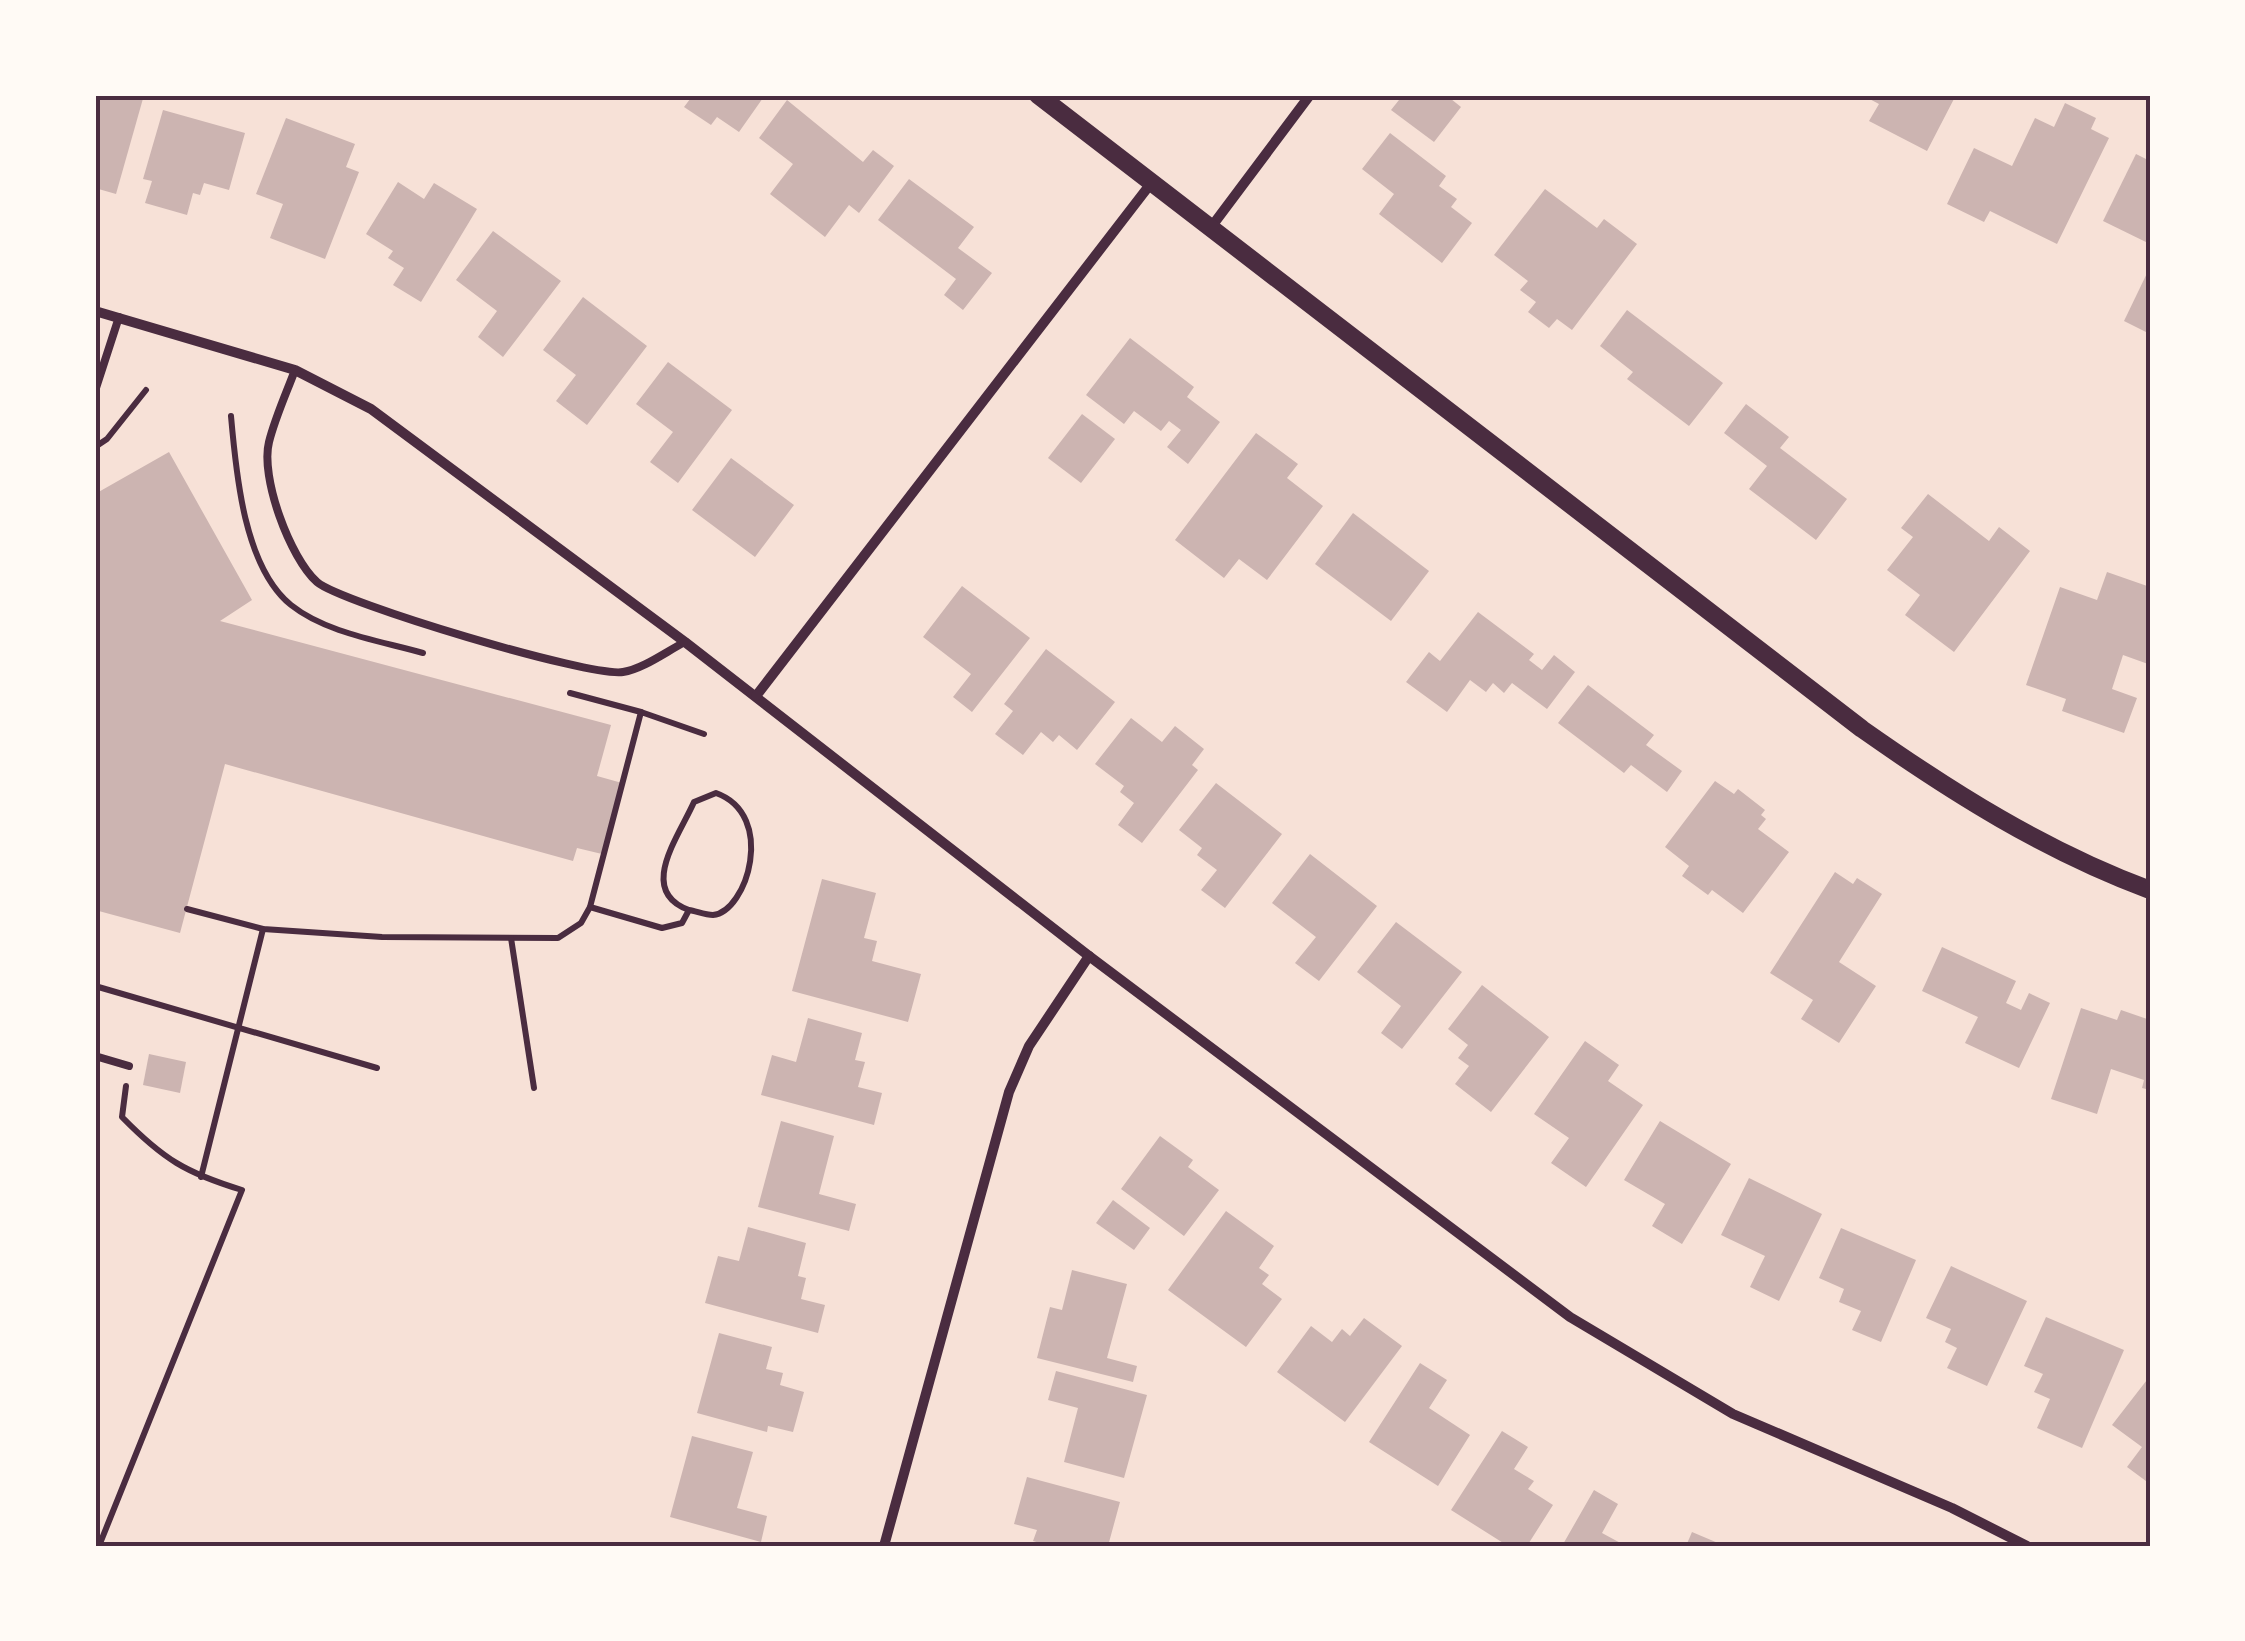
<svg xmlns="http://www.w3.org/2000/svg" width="2245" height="1641" font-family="'Public Sans',sans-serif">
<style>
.building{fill:#ccb4b1}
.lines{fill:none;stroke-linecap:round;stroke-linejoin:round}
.path{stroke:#4a2c40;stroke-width:6}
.service{stroke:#4a2c40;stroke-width:8}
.minor{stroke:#4a2c40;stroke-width:10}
.tertiary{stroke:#4a2c40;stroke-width:18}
.neatline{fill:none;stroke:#4a2c40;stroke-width:4}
</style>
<rect width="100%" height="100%" fill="#f7e1d7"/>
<!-- building -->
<g class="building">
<path d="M95 95H144L116 194 95 188Z"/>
<path d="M693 95H765L739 132 717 117 711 125 684 107Z"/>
<path d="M1403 95H1446L1461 107 1434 142 1391 110Z"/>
<path d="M1862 95H1956L1927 151 1869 121 1879 104Z"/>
<path d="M787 100 863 162 873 150 894 166 859 213 849 205 825 237 770 194 793 164 759 138Z"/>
<path d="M2065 103 2096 118 2091 129 2109 138 2057 244 1990 211 1984 222 1947 204 1974 148 2012 166 2035 118 2054 127Z"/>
<path d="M163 110 245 133 229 190 204 183 200 195 193 193 187 215 145 203 152 181 143 179Z"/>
<path d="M286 118 355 144 346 167 359 172 325 259 270 238 283 204 256 194Z"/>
<path d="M1390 133 1446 176 1439 186 1457 199 1451 207 1472 223 1442 263 1379 214 1394 194 1362 169Z"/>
<path d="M2136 154 2150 161V244L2103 221Z"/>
<path d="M909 179 974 227 958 248 992 273 963 310 944 295 956 279 878 220Z"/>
<path d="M398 182 424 199 434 183 477 209 421 302 393 285 404 268 388 258 393 251 366 234Z"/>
<path d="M1545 189 1597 228 1604 219 1637 244 1572 330 1557 319 1549 328 1528 312 1536 302 1520 290 1528 281 1494 255Z"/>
<path d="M493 231 561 281 503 357 478 337 497 311 456 280Z"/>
<path d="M2150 267V334L2124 321Z"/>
<path d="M583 297 647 346 587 425 556 401 576 375 543 350Z"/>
<path d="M1627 310 1723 383 1689 426 1627 379 1633 372 1600 346Z"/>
<path d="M1130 338 1194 387 1187 397 1220 422 1188 464 1167 447 1181 430 1169 421 1161 431 1134 411 1124 424 1086 395Z"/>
<path d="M668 362 732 410 678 483 650 462 673 432 636 404Z"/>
<path d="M1746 404 1789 437 1780 448 1847 499 1816 540 1749 489 1767 466 1724 433Z"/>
<path d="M1082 414 1115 439 1081 483 1048 458Z"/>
<path d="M1256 433 1298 464 1287 478 1323 506 1267 580 1239 559 1224 578 1175 540Z"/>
<path d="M169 452 252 600 220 621 611 725 597 776 622 783 602 854 577 848 573 861 225 764 180 933 95 910V494Z"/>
<path d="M731 458 794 505 755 557 692 510Z"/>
<path d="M1928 494 1989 541 1999 527 2030 551 1954 652 1905 615 1920 595 1887 570 1913 537 1901 528Z"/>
<path d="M1353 513 1429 571 1391 621 1315 564Z"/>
<path d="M2107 572 2150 587 2148 664 2123 655 2112 689 2137 698 2124 733 2062 711 2066 699 2026 685 2060 587 2097 600Z"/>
<path d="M962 586 1030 638 972 712 953 697 971 674 923 637Z"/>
<path d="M1478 612 1534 654 1529 660 1542 670 1554 655 1575 672 1547 709 1512 683 1504 693 1493 683 1486 692 1470 680 1447 712 1406 682 1429 652 1440 661Z"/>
<path d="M1046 649 1115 702 1077 750 1059 735 1053 742 1041 732 1023 755 995 734 1013 711 1004 704Z"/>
<path d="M1588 685 1654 735 1646 745 1682 771 1667 792 1631 765 1624 773 1558 723Z"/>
<path d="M1131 718 1162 742 1175 726 1204 749 1192 765 1198 770 1142 843 1118 825 1134 803 1120 792 1124 786 1095 764Z"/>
<path d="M1715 781 1734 794 1738 789 1765 810 1761 815 1766 819 1758 829 1789 852 1743 913 1712 890 1708 895 1682 876 1689 866 1665 847Z"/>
<path d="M1216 783 1282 834 1225 908 1201 890 1217 870 1197 855 1202 848 1179 830Z"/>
<path d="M1310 854 1377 906 1319 981 1295 963 1316 937 1272 903Z"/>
<path d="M1835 872 1853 884 1857 878 1882 894 1839 962 1876 986 1839 1043 1801 1019 1813 1000 1770 973Z"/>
<path d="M822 879 876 893 864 938 877 941 872 961 921 974 908 1022 792 991Z"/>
<path d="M1396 922 1462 972 1402 1049 1381 1033 1401 1006 1357 972Z"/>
<path d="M1942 947 2016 981 2006 1003 2021 1010 2029 993 2050 1003 2019 1068 1965 1043 1978 1017 1922 991Z"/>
<path d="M1482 985 1549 1037 1491 1112 1455 1084 1469 1066 1458 1058 1468 1045 1448 1029Z"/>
<path d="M2081 1008 2117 1020 2121 1010 2150 1020V1090L2142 1088 2144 1080 2111 1069 2097 1114 2051 1099Z"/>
<path d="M808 1018 862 1033 855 1060 865 1062 858 1087 882 1093 874 1125 761 1095 772 1055 796 1062Z"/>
<path d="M1585 1041 1619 1065 1608 1081 1643 1105 1586 1187 1551 1163 1569 1138 1534 1114Z"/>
<path d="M149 1054 186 1062 180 1093 143 1085Z"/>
<path d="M781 1121 834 1136 819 1194 856 1204 849 1231 758 1207Z"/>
<path d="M1660 1121 1731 1164 1682 1244 1652 1226 1665 1204 1624 1180Z"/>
<path d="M1160 1136 1193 1160 1188 1167 1219 1190 1184 1236 1121 1189Z"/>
<path d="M1749 1178 1822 1214 1779 1301 1750 1287 1765 1256 1721 1235Z"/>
<path d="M1113 1200 1150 1228 1134 1250 1096 1223Z"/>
<path d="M1226 1211 1274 1246 1259 1268 1269 1275 1262 1284 1282 1299 1246 1347 1168 1290Z"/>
<path d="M748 1227 806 1243 798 1276 806 1278 801 1299 825 1305 818 1333 705 1303 718 1256 739 1261Z"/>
<path d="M1841 1228 1916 1260 1881 1342 1852 1330 1861 1311 1839 1302 1844 1289 1819 1278Z"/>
<path d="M1951 1266 2027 1301 1987 1386 1947 1368 1957 1348 1945 1342 1951 1329 1926 1318Z"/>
<path d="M1072 1270 1127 1284 1107 1358 1137 1366 1133 1382 1037 1358 1050 1307 1062 1310Z"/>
<path d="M2046 1317 2124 1350 2082 1448 2037 1428 2050 1399 2034 1392 2043 1374 2024 1366Z"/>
<path d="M1364 1318 1402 1346 1345 1422 1277 1372 1311 1326 1332 1342 1342 1329 1350 1336Z"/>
<path d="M719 1333 772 1347 766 1369 783 1373 780 1385 804 1392 793 1432 768 1426 767 1432 697 1413Z"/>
<path d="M1420 1363 1447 1380 1429 1408 1470 1435 1438 1486 1369 1442Z"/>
<path d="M1056 1371 1147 1395 1124 1478 1064 1462 1078 1408 1048 1400Z"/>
<path d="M2150 1376V1484L2127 1467 2142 1447 2112 1425Z"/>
<path d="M1502 1431 1528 1447 1514 1469 1534 1481 1528 1489 1553 1505 1527 1546H1508L1451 1510Z"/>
<path d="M692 1436 753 1452 737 1508 767 1516 761 1542 670 1517Z"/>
<path d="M1027 1477 1120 1502 1108 1546H1050L1033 1541 1037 1530 1014 1524Z"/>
<path d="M1594 1490 1618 1504 1602 1533 1626 1546H1562Z"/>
<path d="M1692 1532 1718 1543 1716 1546H1686Z"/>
</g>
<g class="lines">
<!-- path -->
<g class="path">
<path d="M231 416C236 473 244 567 291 605 326 633 381 641 423 653"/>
<path d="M95 447 107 439 146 390"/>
<path d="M570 693 641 712"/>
<path d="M590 907 662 928 682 923 689 910C637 891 678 838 694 802L716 793C777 815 747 912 713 915 705 915 696 911 689 910"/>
<path d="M187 909 263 929 382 937 558 938 581 923 590 907 641 712 704 734"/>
<path d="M511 938 534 1088"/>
<path d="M95 986 377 1068"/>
<path d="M201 1177 263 929"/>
<path d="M99 1546 242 1190C186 1173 163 1159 122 1117L126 1086"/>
</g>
<!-- service -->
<g class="service">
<path d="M295 370C286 394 275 418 269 442 260 477 290 558 317 582 341 603 592 678 623 672 643 669 667 651 685 642"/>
<path d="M95 391 119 317"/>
<path d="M95 1056 129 1066"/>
</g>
<!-- minor -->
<g class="minor">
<path d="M1212 226 1310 95"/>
<path d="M95 311 295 370 371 409 685 642 1089 956 1570 1317 1733 1414 1952 1508 2027 1546"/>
<path d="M756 696 1152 182"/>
<path d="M884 1546 1009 1092 1029 1046 1089 956"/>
</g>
<!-- tertiary -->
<path class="tertiary" d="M1038 95 1862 729C1953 793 2045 851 2150 890"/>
</g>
<!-- border -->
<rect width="2245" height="1641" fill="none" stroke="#fffaf5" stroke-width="195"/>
<rect x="98" y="98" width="2050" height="1446" class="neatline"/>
</svg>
